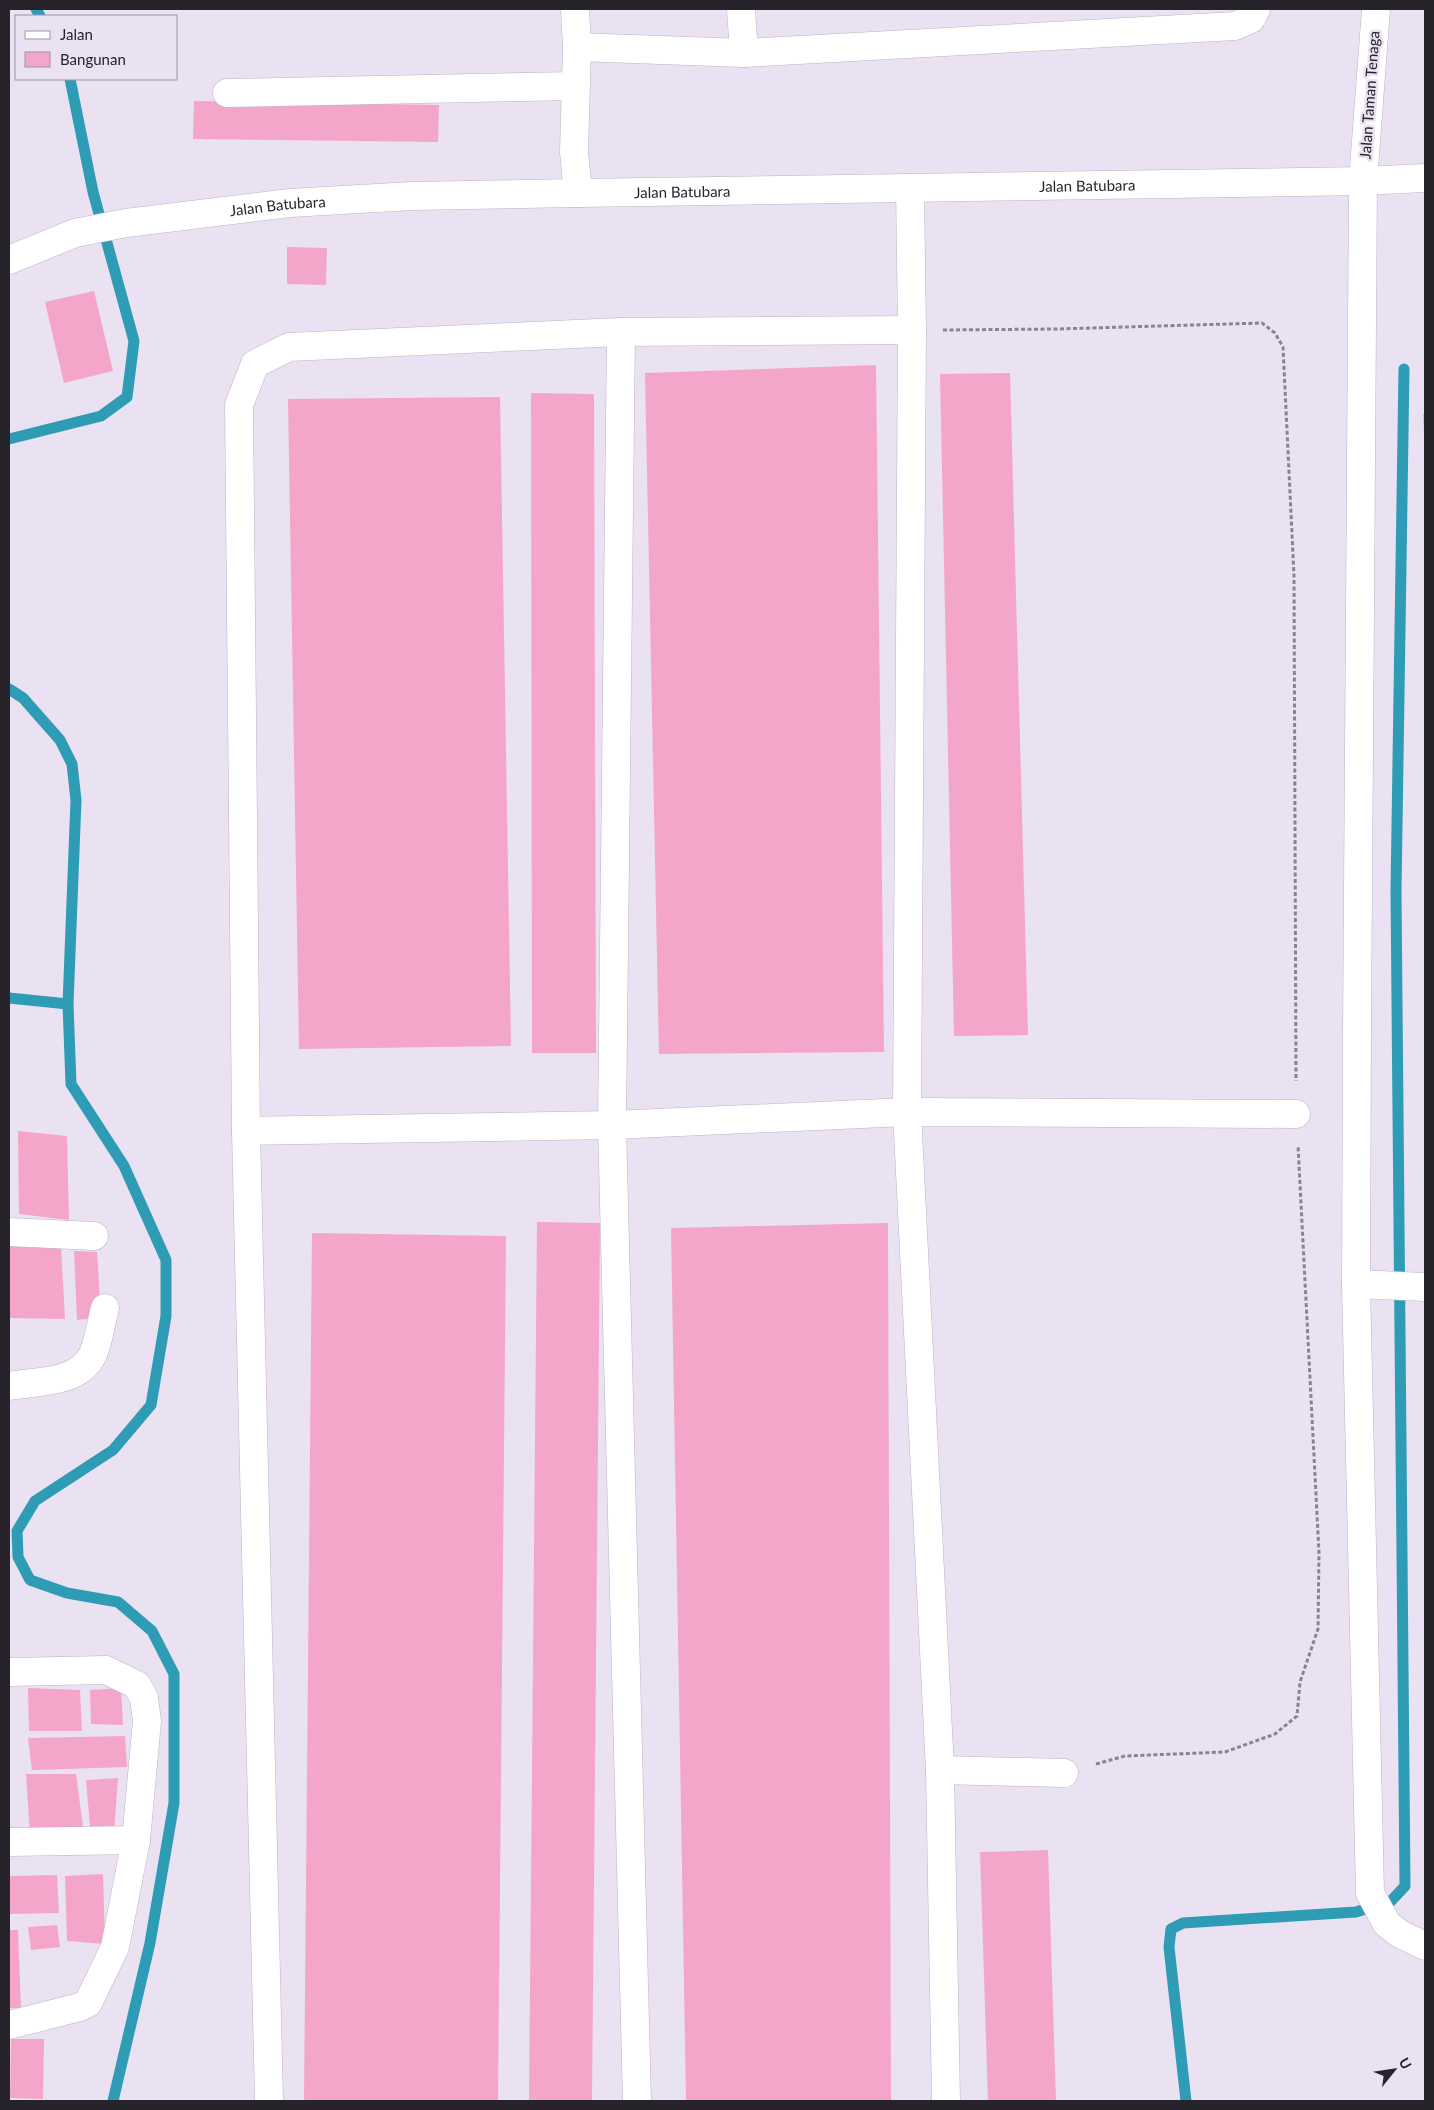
<svg xmlns="http://www.w3.org/2000/svg" width="1434" height="2110" font-family="Lato,sans-serif">
<style>
.lines{fill:none;stroke-linecap:round;stroke-linejoin:round}
.stream{stroke:#2f9cb6;stroke-width:11}
.building{fill:#f4a6ca}
.minor-casing{stroke:#bcb3c5;stroke-width:29}
.path{stroke:#89828f;stroke-width:3;stroke-dasharray:4 2.5;stroke-linecap:butt}
.minor{stroke:#fff;stroke-width:28}
.labels{text-anchor:middle;dominant-baseline:central;stroke-width:5;stroke-linejoin:round;paint-order:stroke}
.street-label{font-size:15px;fill:#27232a;stroke:#eae1f3}
</style>
<rect width="100%" height="100%" fill="#eae1f3"/>
<g class="lines">
<!-- stream -->
<g class="stream">
<path d="M36 9 40 16"/>
<path d="M9 439 101 416 127 397 134 341 93 192 70 79"/>
<path d="M9 689 23 698 60 740 72 764 76 800 68 1004 71 1084 124 1166 166 1260V1316L151 1405 113 1450 35 1501 17 1531 18 1557 30 1580 67 1593 118 1602 152 1631 174 1674V1803L150 1943 113 2101"/>
<path d="M9 998 68 1004"/>
<path d="M1186 2101 1169 1947 1171 1929 1183 1923 1356 1912 1391 1901 1405 1886 1396 891 1404 369"/>
</g>
</g>
<!-- building -->
<g class="building">
<path d="M194 101 439 105 438 142 193 139Z"/>
<path d="M287 247 327 248 326 285 287 284Z"/>
<path d="M94 291 113 371 64 383 45 302Z"/>
<path d="M876 365 884 1052 659 1054 645 373Z"/>
<path d="M1010 373 1028 1035 954 1036 940 374Z"/>
<path d="M531 393 594 394 596 1053H532Z"/>
<path d="M500 397 511 1046 299 1049 288 399Z"/>
<path d="M1423 414H1425V434H1424Z"/>
<path d="M18 1131 67 1136 69 1220 19 1214Z"/>
<path d="M537 1222 600 1223 592 2101H529Z"/>
<path d="M888 1223 891 2101H686L671 1228Z"/>
<path d="M312 1233 506 1236 498 2101H304Z"/>
<path d="M9 1245 61 1247 65 1319 9 1318Z"/>
<path d="M74 1251 97 1252 101 1317 77 1320Z"/>
<path d="M28 1688 80 1690 82 1731H29Z"/>
<path d="M121 1688 123 1725 91 1724 90 1690Z"/>
<path d="M125 1736 127 1767 32 1770 28 1738Z"/>
<path d="M26 1774H76L84 1834 30 1836Z"/>
<path d="M118 1778 114 1834 91 1838 86 1780Z"/>
<path d="M1048 1850 1056 2101H988L980 1852Z"/>
<path d="M103 1874 105 1944 67 1941 65 1876Z"/>
<path d="M57 1875 59 1913 9 1914V1876Z"/>
<path d="M57 1925 60 1947 31 1950 28 1927Z"/>
<path d="M9 1930H18L21 2008H9Z"/>
<path d="M11 2039H44L43 2099 10 2098Z"/>
</g>
<g class="lines">
<defs>
<g id="minor">
<path d="M575 9 577 47 574 152 578 193"/>
<path d="M741 9 744 53"/>
<path d="M1376 9 1363 181 1357 1034 1356 1284 1370 1893 1387 1924 1400 1934 1425 1946"/>
<path d="M577 47 744 53 1235 26 1251 19 1256 9"/>
<path d="M227 93 575 86"/>
<path d="M910 188 912 330 907 1112 940 1770 946 2101"/>
<path id="s1" d="M9 260 75 233 126 223 290 203 412 196 578 193 1363 181 1425 178"/>
<path d="M621 332 612 1125 637 2101"/>
<path d="M246 1131 612 1125 907 1112 1296 1114"/>
<path d="M9 1232 94 1236"/>
<path d="M1356 1284 1425 1287"/>
<path d="M9 1386C37 1381 79 1384 93 1354 99 1340 101 1323 105 1308"/>
<path d="M9 1672 106 1670 137 1685 144 1698 147 1721 136 1840 115 1947 88 2003 80 2007 9 2025"/>
<path d="M940 1770 1064 1773"/>
<path d="M9 1842 136 1840"/>
<path d="M269 2101 246 1131 239 405 255 364 289 347 621 332 912 330"/>
</g>
</defs>
<!-- minor casing -->
<use href="#minor" class="minor-casing"/>
<!-- path -->
<g class="path">
<path d="M943 330 1056 329 1262 323 1275 333 1283 347 1294 576 1296 1081"/>
<path d="M1096 1764 1125 1756 1225 1752 1275 1734 1297 1716 1300 1682 1318 1629 1319 1553 1298 1145"/>
</g>
<!-- minor -->
<use href="#minor" class="minor"/>
</g>
<g class="labels">
<!-- street labels -->
<g class="street-label">
<text transform="translate(1369 95) rotate(-86)">Jalan Taman Tenaga</text>
<text stroke="none"><textPath href="#s1" startOffset="1086">Jalan Batubara</textPath></text>
<text stroke="none"><textPath href="#s1" startOffset="681">Jalan Batubara</textPath></text>
<text stroke="none"><textPath href="#s1" startOffset="276">Jalan Batubara</textPath></text>
</g>
</g>
<!-- border -->
<rect width="1434" height="2110" fill="none" stroke="#27232a" stroke-width="20"/>
<!-- legend -->
<rect x="15" y="15" width="162" height="65" fill="#eae1f3" stroke="#9c95a3"/>
<rect x="25" y="31" width="25" height="8" fill="#ffffff" stroke="#9c95a3"/>
<text x="60" y="40" font-size="15" fill="#27232a">Jalan</text>
<rect x="25" y="52" width="25" height="15" fill="#f4a6ca" stroke="#9c95a3"/>
<text x="60" y="65" font-size="15" fill="#27232a">Bangunan</text>
<!-- north arrow -->
<g transform="translate(1394 2070) rotate(60)" stroke="#eae1f3" stroke-width="4" paint-order="stroke">
<path d="M0-4L9 19L0 12L-9 19Z" fill="#27232a"/>
<text y="-8" font-size="14" font-weight="bold" text-anchor="middle" fill="#27232a">U</text>
</g>
</svg>
